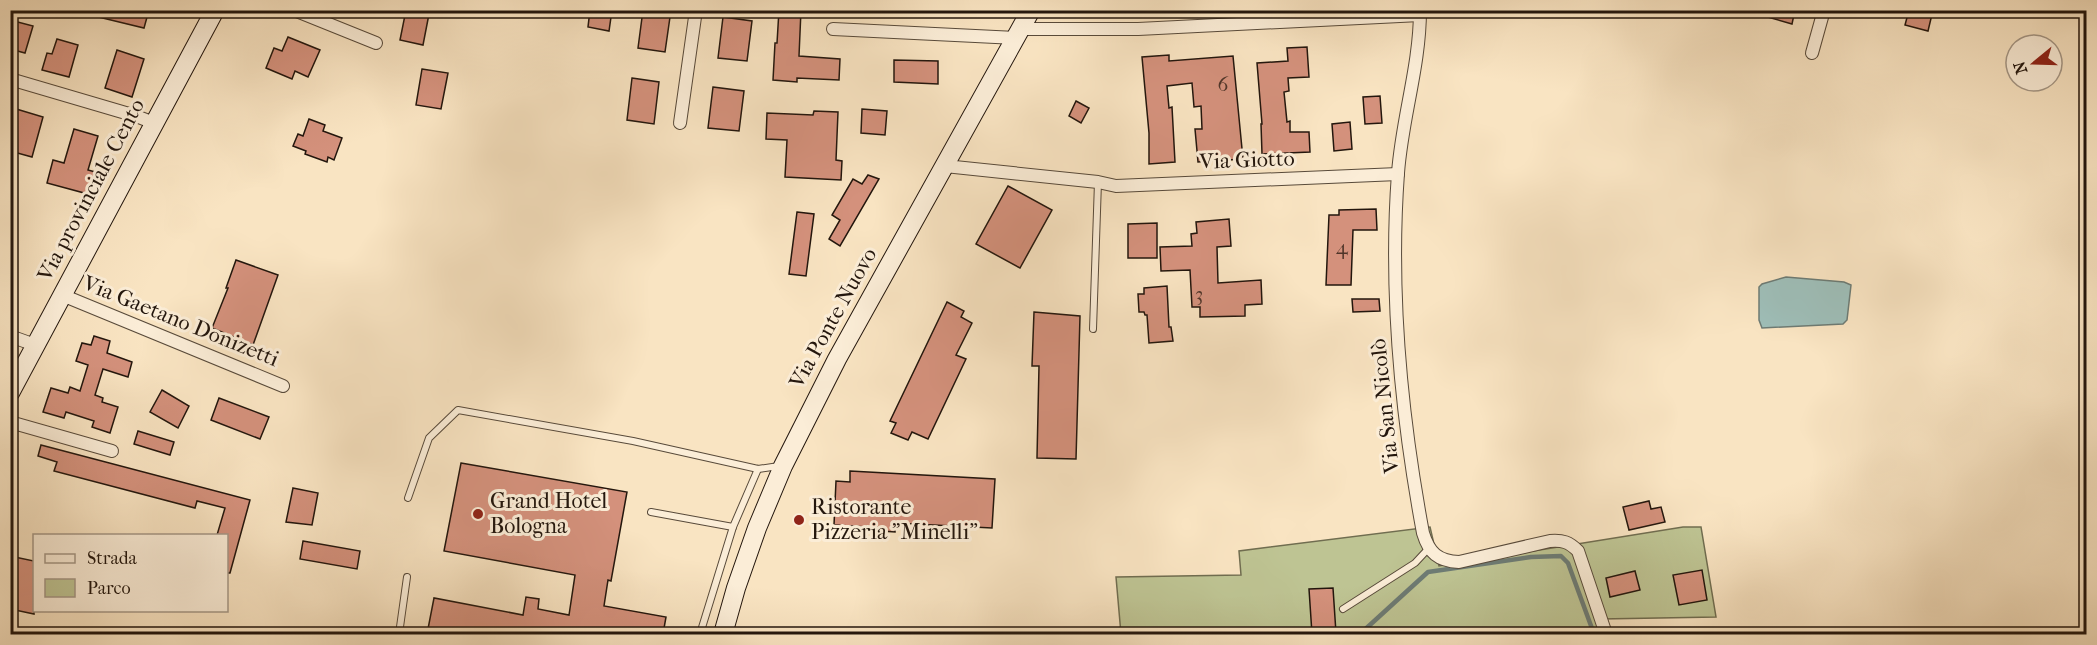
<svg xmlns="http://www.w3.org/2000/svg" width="2097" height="645" font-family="'IM FELL French Canon',serif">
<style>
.green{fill:#bec493;stroke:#706d50;stroke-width:1.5}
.water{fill:#9ebeb8;stroke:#6d7b74;stroke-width:1.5}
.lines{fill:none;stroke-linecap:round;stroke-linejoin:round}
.stream{stroke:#6d7b74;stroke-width:4.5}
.building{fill:#d4917c;stroke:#23160d;stroke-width:1.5}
.service-casing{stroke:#584a3a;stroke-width:8}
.minor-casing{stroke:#584a3a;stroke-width:14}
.secondary-casing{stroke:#23160d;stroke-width:20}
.service{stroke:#fbedd7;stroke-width:6}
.minor{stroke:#fbedd7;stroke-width:12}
.secondary{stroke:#fbedd7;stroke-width:18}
.poi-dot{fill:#8f2418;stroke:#fbedd7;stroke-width:2}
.labels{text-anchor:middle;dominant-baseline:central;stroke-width:6;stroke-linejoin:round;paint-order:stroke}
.number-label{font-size:20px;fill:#4f3529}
.street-label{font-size:22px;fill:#23160d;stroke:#fbedd7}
.poi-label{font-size:22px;fill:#23160d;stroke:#fbedd7;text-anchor:start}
</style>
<rect width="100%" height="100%" fill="#f9e4c2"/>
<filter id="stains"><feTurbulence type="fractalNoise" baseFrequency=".00333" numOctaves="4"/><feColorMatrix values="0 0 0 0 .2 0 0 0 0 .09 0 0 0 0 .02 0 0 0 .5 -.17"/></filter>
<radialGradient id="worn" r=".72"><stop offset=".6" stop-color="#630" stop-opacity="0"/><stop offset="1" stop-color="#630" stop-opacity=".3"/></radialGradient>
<!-- green -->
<path class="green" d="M1430 527 1439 566 1683 527H1701L1716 617 1601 619 1608 634H1121L1116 577 1241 575 1239 551Z"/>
<!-- water -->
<path class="water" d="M1786 277 1844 282 1851 285 1847 320 1843 324 1762 328 1759 320V287L1762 284Z"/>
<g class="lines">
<!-- stream -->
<path class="stream" d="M1360 634 1428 572 1531 557 1561 556 1568 563 1594 634"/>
</g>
<!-- building -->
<g class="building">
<path d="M91 10H149L144 28 90 15Z"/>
<path d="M406 10 429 14 423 45 400 40Z"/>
<path d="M590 10H612L609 31 588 27Z"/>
<path d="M643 10H671L665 52 638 48Z"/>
<path d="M779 10H801L799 56 840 59 839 80 797 78V82L773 80 775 43H777Z"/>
<path d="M1758 10H1795L1792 24 1757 14Z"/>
<path d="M1909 10H1933L1928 31 1905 25Z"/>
<path d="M723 17 752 21 747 61 718 58Z"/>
<path d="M10 20 33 26 25 53 10 49Z"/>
<path d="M288 37 320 50 308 77 295 71 292 79 266 68 274 48 282 51Z"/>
<path d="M57 39 78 45 69 77 42 70 47 53 52 54Z"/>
<path d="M1307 47 1309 77 1288 78 1289 91 1284 92 1287 122 1290 121V132H1309L1310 152 1262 154 1261 124H1262L1257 63 1288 61 1287 48Z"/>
<path d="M117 50 144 59 132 97 105 88Z"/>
<path d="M1169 55V61L1233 56 1243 159 1198 162 1195 129H1202L1201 106 1194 107 1192 83 1167 86 1169 108 1172 107 1175 162 1149 164V133L1142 57Z"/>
<path d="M894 60 938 61V84L894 82Z"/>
<path d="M422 69 448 73 441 109 416 105Z"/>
<path d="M632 78 659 82 654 124 627 120Z"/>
<path d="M713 87 744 91 739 131 708 128Z"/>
<path d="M1380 96 1382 123 1365 124 1363 97Z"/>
<path d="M1076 101 1089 108 1081 123 1069 116Z"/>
<path d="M13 108 43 117 32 157 10 151V116Z"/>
<path d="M862 109 887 111 885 135 861 133Z"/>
<path d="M814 111 838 112 836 160 842 161 841 180 785 177 787 140 766 139 767 113 813 115Z"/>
<path d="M309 119 325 125 323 131 342 138 334 160 328 157 327 162 305 154 306 151 293 146 298 134 303 136Z"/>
<path d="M1350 122 1352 149 1334 151 1332 124Z"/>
<path d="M74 129 98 136 88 170 99 173 88 194 47 183 53 160 64 163Z"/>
<path d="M868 175 879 179 840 246 829 239 840 220 832 215 853 179 862 184Z"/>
<path d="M1008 186 1052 210 1020 268 976 244Z"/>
<path d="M1376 209 1377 230H1353L1351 285H1326L1329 215H1339V210Z"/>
<path d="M797 212 814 214 806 276 789 274Z"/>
<path d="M1229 219 1231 246 1217 247 1218 283 1261 280 1262 304 1245 305V316L1200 317V307H1192L1190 270 1161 271 1160 247 1192 246 1191 234 1197 233 1196 222Z"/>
<path d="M1157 223V258H1128V224Z"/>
<path d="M236 260 278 275 253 345 212 328 228 288H226Z"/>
<path d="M1167 286 1169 327H1171L1173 341 1149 343 1147 315H1145L1144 312H1139L1138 294H1144V288Z"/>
<path d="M1352 299H1379L1380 311 1353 312Z"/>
<path d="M947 302 964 311 961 317 972 323 956 355 966 359 928 439 912 432 908 440 891 433 896 423 890 421Z"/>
<path d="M1034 312 1080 316 1076 459 1037 458 1039 366H1032Z"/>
<path d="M94 336 110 341 107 353 132 362 128 377 103 369 95 395 103 398 102 402 118 407 110 433 92 427 94 421 66 412 64 418 43 412 51 388 68 393 70 387 80 391 88 365 76 361 82 343 91 345Z"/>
<path d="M162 390 189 406 178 428 150 412Z"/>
<path d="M219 398 269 417 260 439 211 420Z"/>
<path d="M138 431 174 442 170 455 134 444Z"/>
<path d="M41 445 250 500 230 573H226V536L217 535 225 508 197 501 195 508 54 471 57 462 38 456Z"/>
<path d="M461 463 627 492 611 581 608 580 604 606 666 617 663 634H622L606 632V634H427L434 598 523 615 526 597 539 599 538 609 569 615 575 575 444 551Z"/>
<path d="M850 471 995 479 992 528 895 523V532L882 531 883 528 834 525 836 481 850 482Z"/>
<path d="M293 488 318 493 312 525 286 522Z"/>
<path d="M1649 501 1651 509 1661 507 1665 522 1629 530 1623 507Z"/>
<path d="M303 541 360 551 357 569 300 559Z"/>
<path d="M10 556 34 561V614L10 609Z"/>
<path d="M1702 570 1707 600 1679 605 1673 575Z"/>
<path d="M1635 571 1640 590 1610 597 1606 578Z"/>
<path d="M1333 588 1336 633 1312 634 1309 589Z"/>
</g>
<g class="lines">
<defs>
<g id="service">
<path d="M1093 329 1098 182"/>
<path d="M408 498 429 438 458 410 633 441 758 469 779 466"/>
<path d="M651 512 733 527"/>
<path d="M1343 609 1415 563 1429 548"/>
<path d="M399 634 407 577"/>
<path d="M700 634 733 527 758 469"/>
</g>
<g id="minor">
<path d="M294 10 376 43"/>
<path d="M1420 10C1420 66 1402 118 1398 173 1389 294 1401 415 1423 533 1429 553 1438 561 1459 562L1550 541C1563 540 1569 542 1578 551L1606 634"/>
<path d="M833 29 1016 38"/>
<path d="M1021 29H1138L1420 15"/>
<path d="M1812 53 1824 10"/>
<path d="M10 79 136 116 154 123"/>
<path d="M680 123 696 10"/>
<path d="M945 166 1098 182 1116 186 1398 174"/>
<path d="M62 295 283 386"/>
<path d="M10 336 35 345"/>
<path d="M10 422 112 451"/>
</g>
<g id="secondary">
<path d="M10 393 215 10"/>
<path d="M723 634 736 588 757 528 783 466 837 359 1031 10"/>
</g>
</defs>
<!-- service casing -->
<use href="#service" class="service-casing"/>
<!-- minor casing -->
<use href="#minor" class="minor-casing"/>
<!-- secondary casing -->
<use href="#secondary" class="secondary-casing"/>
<!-- service -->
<use href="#service" class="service"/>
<!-- minor -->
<use href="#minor" class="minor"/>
<!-- secondary -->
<use href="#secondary" class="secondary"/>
</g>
<!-- markers -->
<g class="poi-dot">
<circle cx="478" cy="514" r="6"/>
<circle cx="799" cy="520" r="6"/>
</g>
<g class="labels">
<!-- number labels -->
<g class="number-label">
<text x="1223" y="84">6</text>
<text x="1342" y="247">4</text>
<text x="1199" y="294">3</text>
</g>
<!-- street labels -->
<g class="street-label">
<text transform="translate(1247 160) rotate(-2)">Via Giotto</text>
<text transform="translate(91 190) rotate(-62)">Via provinciale Cento</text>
<text transform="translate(833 318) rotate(-61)">Via Ponte Nuovo</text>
<text transform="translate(181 321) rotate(22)">Via Gaetano Donizetti</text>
<text transform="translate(1385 406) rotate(-96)">Via San Nicolò</text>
</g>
<!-- poi labels -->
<g class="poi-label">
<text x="490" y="501">Grand Hotel<tspan x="490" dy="25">Bologna</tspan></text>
<text x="811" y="507">Ristorante<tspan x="811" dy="25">Pizzeria "Minelli"</tspan></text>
</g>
</g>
<!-- margin -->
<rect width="2097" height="645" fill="none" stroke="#f9e4c2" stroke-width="36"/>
<rect x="12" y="12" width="2073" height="621" fill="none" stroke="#23160d" stroke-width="3"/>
<rect x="18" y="18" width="2061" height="609" fill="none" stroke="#23160d" stroke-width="1.5"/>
<!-- legend -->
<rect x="33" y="534" width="195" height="78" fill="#fbedd7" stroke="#a59786" stroke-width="1.5"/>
<rect x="45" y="554" width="30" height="9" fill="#fbedd7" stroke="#a59786" stroke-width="1.5"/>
<text x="87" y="564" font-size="18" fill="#23160d">Strada</text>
<rect x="45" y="579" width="30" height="18" fill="#bec493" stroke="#a59786" stroke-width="1.5"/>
<text x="87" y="594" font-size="18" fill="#23160d">Parco</text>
<!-- north arrow -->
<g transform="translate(2034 63) rotate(251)"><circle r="28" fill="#fbedd7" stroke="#a59786" stroke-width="1.5"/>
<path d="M0-4.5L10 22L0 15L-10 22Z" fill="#8f2418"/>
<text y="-9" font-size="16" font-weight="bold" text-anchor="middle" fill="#23160d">N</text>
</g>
<rect width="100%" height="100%" filter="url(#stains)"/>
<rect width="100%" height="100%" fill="url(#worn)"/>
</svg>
